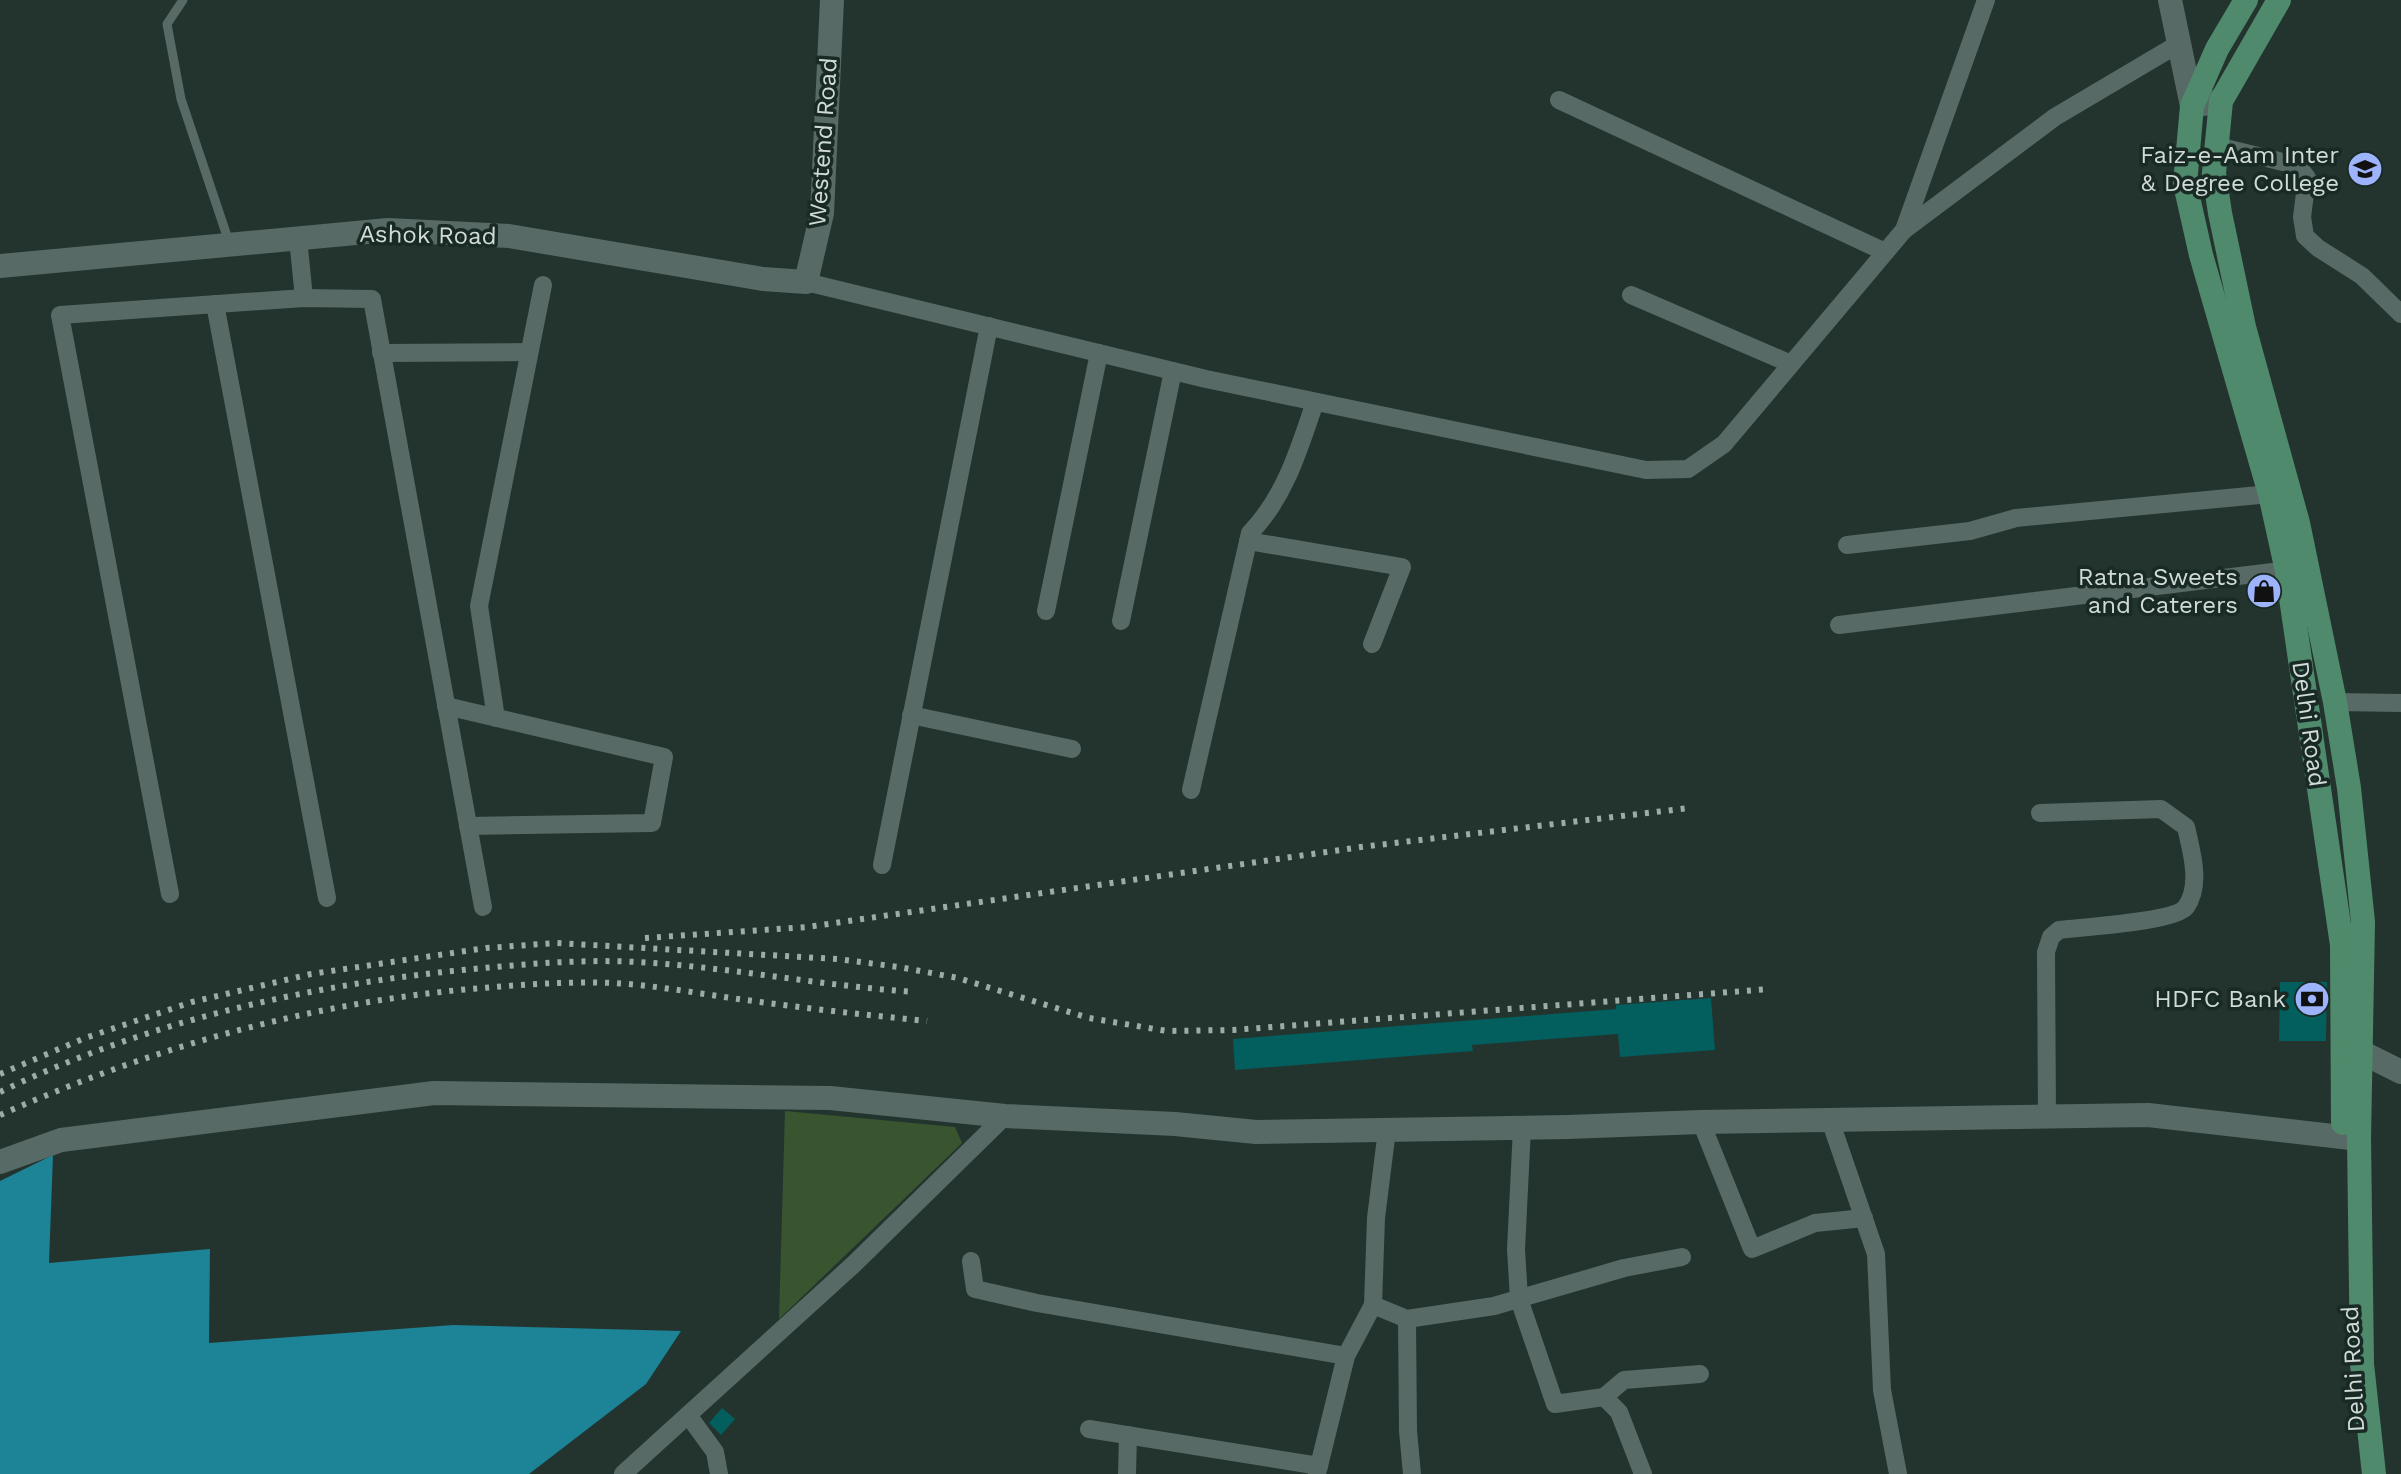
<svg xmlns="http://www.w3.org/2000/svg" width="2401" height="1474" font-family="'Work Sans',sans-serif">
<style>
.green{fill:#395530}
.water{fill:#1d8396}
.building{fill:#035e5e}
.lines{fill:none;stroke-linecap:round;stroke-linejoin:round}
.lane{stroke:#586a65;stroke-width:9}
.street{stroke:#586a65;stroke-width:18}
.secondary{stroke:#586a65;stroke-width:24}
.primary{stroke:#508a6c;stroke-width:24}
.rail{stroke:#9faba8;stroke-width:6;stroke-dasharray:4 8;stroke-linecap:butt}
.labels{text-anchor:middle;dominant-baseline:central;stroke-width:7;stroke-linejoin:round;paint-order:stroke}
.street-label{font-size:24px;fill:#d0dad7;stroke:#192a25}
.poi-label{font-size:24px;fill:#d0dad7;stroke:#192a25;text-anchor:end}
</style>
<rect width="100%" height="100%" fill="#23342f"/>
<!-- green -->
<path class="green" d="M785 1111 955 1127 962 1143 779 1319Z"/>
<!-- water -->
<path class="water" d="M53 1155 49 1263 210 1249 209 1343 453 1325 681 1331 646 1384 529 1474H0V1181Z"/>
<!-- building -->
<g class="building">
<path d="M2280 982H2327L2326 1041H2279Z"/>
<path d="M1711 998 1715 1050 1620 1057 1618 1034 1472 1045 1473 1051 1235 1070 1233 1039 1616 1009V1005Z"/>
<path d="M722 1408 735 1419 721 1435 709 1423Z"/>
</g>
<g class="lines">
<!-- lane -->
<path class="lane" d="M183 0 167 24 181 99 229 242"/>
<!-- street -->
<g class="street">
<path d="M1559 100 1885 252"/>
<path d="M2217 146 2291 164 2301 170 2307 178 2302 217 2305 236 2318 248 2362 276 2401 314"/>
<path d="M1904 230 1986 0"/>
<path d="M298 238 304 298"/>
<path d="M806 282 1206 379 1646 470 1688 469 1724 444 1904 230 2055 117 2180 43"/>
<path d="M1631 295 1791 364"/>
<path d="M215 304 327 898"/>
<path d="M381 353 529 352"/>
<path d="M1248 541 1402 567 1372 644"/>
<path d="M1847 545 1970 531 2016 518 2270 494"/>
<path d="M1046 611 1099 353"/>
<path d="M1121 621 1173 371"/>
<path d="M1839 625 2296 569"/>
<path d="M2335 702 2401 703"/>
<path d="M446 706 664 757 652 823 468 826"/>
<path d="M911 715 1072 749"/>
<path d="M496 718 479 606 543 285"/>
<path d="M1191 790 1250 533C1285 497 1299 449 1315 402"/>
<path d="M2040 813 2161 809 2186 827C2191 850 2202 885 2186 907 2175 922 2082 927 2059 930L2051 937 2046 952 2047 1117"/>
<path d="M882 865 989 326"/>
<path d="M170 894 60 315 304 298 372 299 483 907"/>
<path d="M1830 1120 1876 1254 1882 1390 1898 1474"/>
<path d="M1701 1122 1752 1249 1815 1223 1864 1218"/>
<path d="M1522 1128 1516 1249 1519 1299 1555 1404 1604 1397 1624 1380 1700 1374"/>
<path d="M1387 1130 1376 1218 1373 1305 1407 1319 1494 1306 1624 1268 1682 1257"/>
<path d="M971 1261 975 1289 1037 1303 1346 1356"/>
<path d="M1407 1319 1408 1431 1412 1474"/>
<path d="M1604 1397 1619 1412 1643 1474"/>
<path d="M688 1415 715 1452 719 1474"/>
<path d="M1089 1429 1319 1466"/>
<path d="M623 1474 854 1264 1005 1116"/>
<path d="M1127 1474 1128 1435"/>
<path d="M1317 1474 1346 1356 1373 1305"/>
</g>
<!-- secondary -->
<g class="secondary">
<path d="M2170 0 2192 106 2221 101"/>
<path d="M0 266 388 230 509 236 763 279 806 282 822 213 832 0"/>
<path d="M2343 1049 2361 1052 2401 1072"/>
<path d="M0 1162 61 1140 434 1093 830 1098 1005 1116 1175 1124 1256 1132 1568 1127 1701 1122 2148 1115 2359 1139"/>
</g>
<!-- primary -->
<g class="primary">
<path d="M2246 0 2217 49 2192 106 2185 184 2201 255 2270 494 2287 571 2342 945 2343 1123"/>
<path d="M2279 0 2221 101 2214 173 2220 213 2244 327 2298 523 2335 702 2349 788 2363 922 2359 1139 2362 1364 2374 1474"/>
</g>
<!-- rail -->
<g class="rail">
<path d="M645 938 807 927 1361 847 1689 808"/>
<path d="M0 1074 85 1038 192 1002 311 974 486 948 556 943 837 959 899 967 958 978 1089 1018 1167 1031 1233 1030 1770 989"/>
<path d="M0 1092C148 1021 311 984 473 969 527 964 583 959 637 962 730 967 822 986 915 992"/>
<path d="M0 1115C152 1048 305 1004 470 989 518 985 567 981 615 983 661 986 707 995 753 1001 810 1009 868 1015 927 1021"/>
</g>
</g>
<!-- icons -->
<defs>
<symbol id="university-disc" viewBox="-11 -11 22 22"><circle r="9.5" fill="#9db4fd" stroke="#192a25"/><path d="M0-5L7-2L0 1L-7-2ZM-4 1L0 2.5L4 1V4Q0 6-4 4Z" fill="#111"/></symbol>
<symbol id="shop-disc" viewBox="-11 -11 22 22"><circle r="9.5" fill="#9db4fd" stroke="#192a25"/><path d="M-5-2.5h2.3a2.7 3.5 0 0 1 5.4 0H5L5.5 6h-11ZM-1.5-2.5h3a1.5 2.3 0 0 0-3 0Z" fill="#111"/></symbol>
<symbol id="bank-disc" viewBox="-11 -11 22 22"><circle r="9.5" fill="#9db4fd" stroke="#192a25"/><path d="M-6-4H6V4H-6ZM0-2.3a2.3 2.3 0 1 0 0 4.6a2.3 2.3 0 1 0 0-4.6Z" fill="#111"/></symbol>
</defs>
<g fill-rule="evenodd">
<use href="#university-disc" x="2345" y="149" width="40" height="40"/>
<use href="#shop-disc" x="2244" y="571" width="40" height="40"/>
<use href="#bank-disc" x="2292" y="979" width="40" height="40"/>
</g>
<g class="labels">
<!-- street labels -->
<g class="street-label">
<text transform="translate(823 142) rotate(-86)">Westend Road</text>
<text transform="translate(428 235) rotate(1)">Ashok Road</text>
<text transform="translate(2309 724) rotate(82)">Delhi Road</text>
<text transform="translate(2353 1369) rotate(-93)">Delhi Road</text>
</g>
<!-- poi labels -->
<g class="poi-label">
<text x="2339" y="155">Faiz-e-Aam Inter<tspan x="2339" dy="28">&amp; Degree College</tspan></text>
<text x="2238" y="577">Ratna Sweets<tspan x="2238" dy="28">and Caterers</tspan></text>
<text x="2286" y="999">HDFC Bank</text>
</g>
</g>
</svg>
